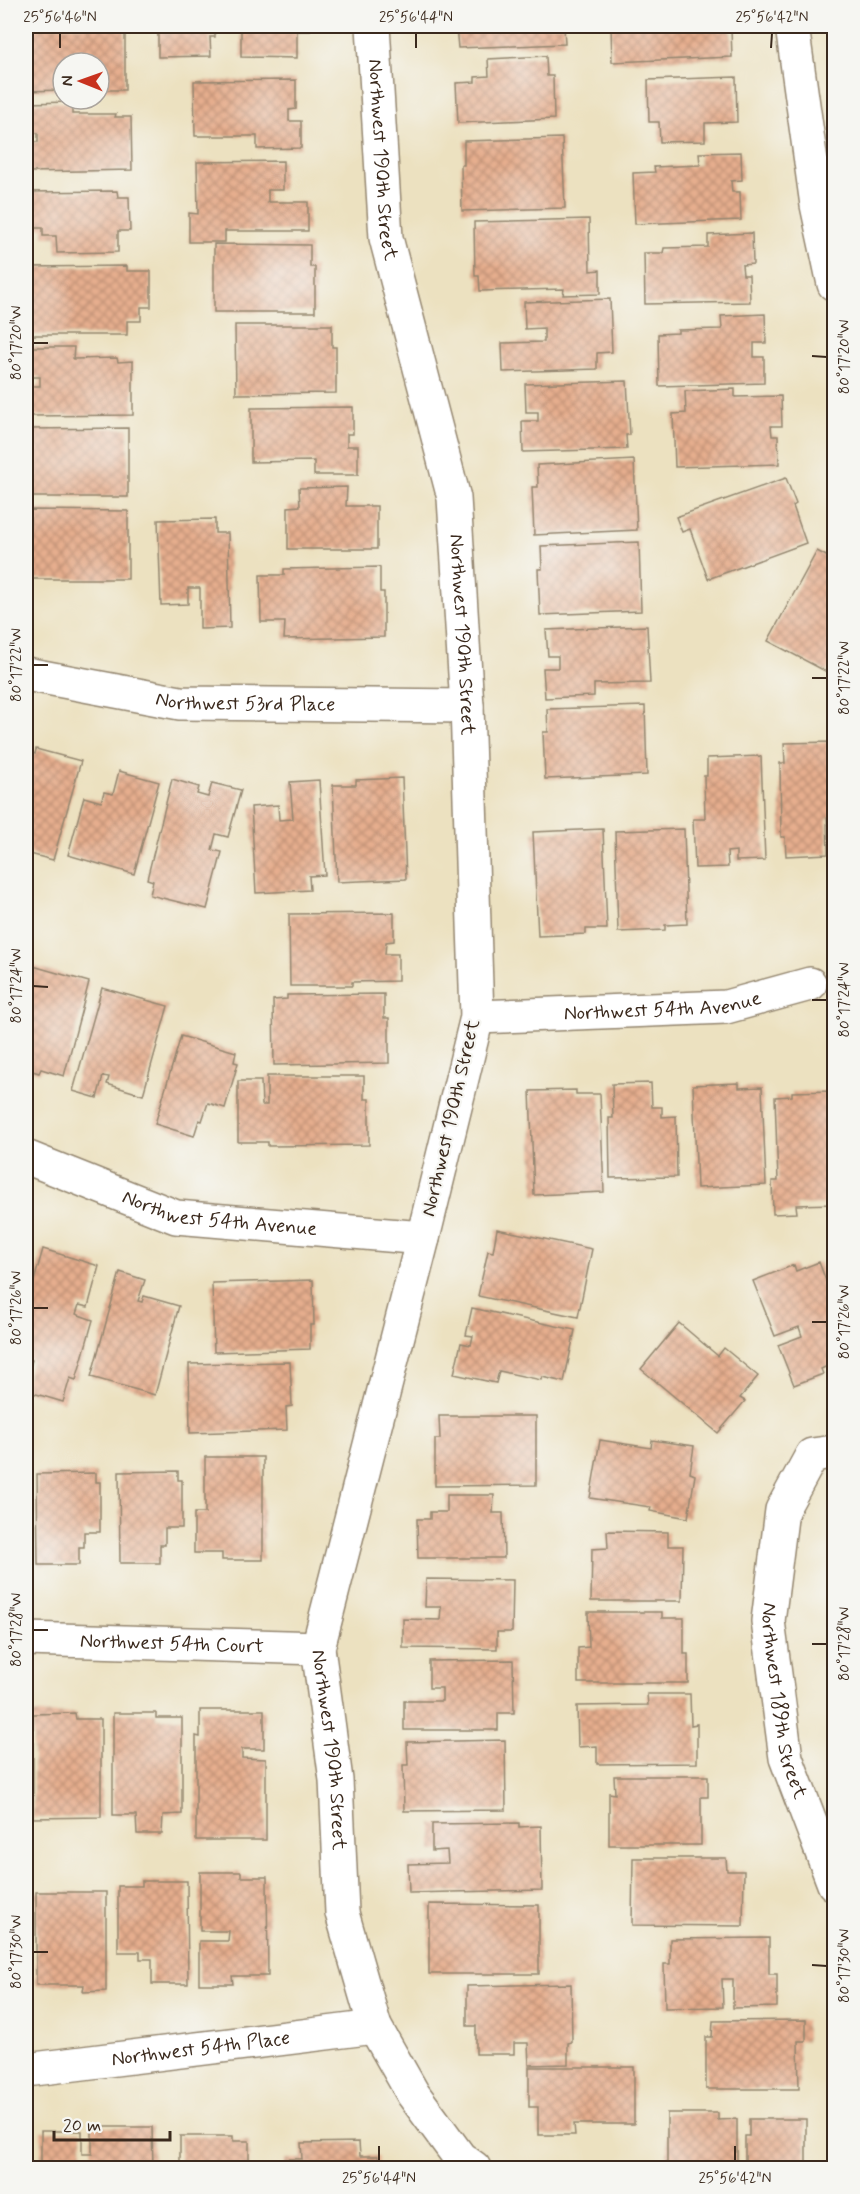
<svg xmlns="http://www.w3.org/2000/svg" width="860" height="2194" font-family="Mynerve,sans-serif">
<style>
.building{fill:url(#building-cross-hatch)}
.lines{fill:none;stroke-linecap:round;stroke-linejoin:round}
.minor-casing{stroke:#94866f;stroke-width:36}
.minor{stroke:#fff;stroke-width:33}
.ticks{fill:none;stroke:#3b2a1e;stroke-width:2}
.labels{text-anchor:middle;dominant-baseline:central;stroke-width:4.5;stroke-linejoin:round;paint-order:stroke}
.street-label{font-size:20px;fill:#3b2a1e;stroke:#f6f6f2}
.neatline{fill:none;stroke:#3b2a1e;stroke-width:2}
.ticks-label{font-size:15px;text-anchor:middle;fill:#3b2a1e}
</style>
<defs>
<pattern id="building-cross-hatch" width="8" height="8" patternUnits="userSpaceOnUse" patternTransform="scale(1.5)"><rect width="8" height="8" fill="#e6ae8e"/><path d="M0 0l8 8M0 8l8-8" fill="none" stroke="#bc8e73"/></pattern>
</defs>
<rect width="100%" height="100%" fill="#f6f6f2"/>
<filter id="ink" filterUnits="userSpaceOnUse"><feTurbulence type="fractalNoise" baseFrequency=".0167" numOctaves="2"/><feDisplacementMap in="SourceGraphic" scale="12" xChannelSelector="R" yChannelSelector="G"/><feConvolveMatrix kernelMatrix="1 2 1 2 8 2 1 2 1" color-interpolation-filters="sRGB"/></filter>
<filter id="wash" filterUnits="userSpaceOnUse"><feTurbulence type="fractalNoise" baseFrequency=".008" numOctaves="4" result="noise"/><feDisplacementMap in="SourceGraphic" scale="24" xChannelSelector="R" yChannelSelector="G"/><feGaussianBlur stdDeviation="1.35" result="paint"/><feColorMatrix in="noise" values="0 0 0 0 0 0 0 0 0 0 0 0 0 0 0 0 0 1.4 0 .05"/><feComposite in="paint" operator="in"/></filter>
<g filter="url(#wash)">
<rect width="100%" height="100%" fill="#ece1c0"/>
<g id="blocks">
<!-- building -->
<g class="building">
<path d="M26 26H125V90H99V63H63V90L26 91Z"/>
<path d="M158 26H215V37H210L211 56 158 57Z"/>
<path d="M241 26H310V31H297V58L241 57Z"/>
<path d="M456 26H564L565 44 458 48Z"/>
<path d="M611 26H724V29H731L732 57 612 62Z"/>
<path d="M546 56 547 76H553L554 119 458 123 456 83 475 82V77L489 76 488 59Z"/>
<path d="M736 77 737 122 705 123V141L660 142 659 122H649L648 80Z"/>
<path d="M296 80V109L289 110V121H301V148L257 149V136H195L194 81Z"/>
<path d="M72 102V114H116L115 117H131L132 170 29 172V142H38V133L26 132V103Z"/>
<path d="M562 138 565 208 462 211 461 165H464V141Z"/>
<path d="M741 152 742 180 731 181 732 192H740L741 220 635 224 633 173 655 172 654 167 700 165 699 153Z"/>
<path d="M283 161V190H268V202H308V231H225V242H189V213L198 214 197 162Z"/>
<path d="M117 191 118 197H129L130 231H118V252L57 253 56 236H43V228H26V192Z"/>
<path d="M589 219 590 271 600 270V294L563 295 564 289 480 291 479 276H475L474 222Z"/>
<path d="M752 233 753 264 742 265 743 275H749L750 302 645 304 644 253H663L664 248 708 247V235Z"/>
<path d="M214 244 310 245V267H315V312H214Z"/>
<path d="M127 266V271H151V307H141V321H127V335H29V313H26V267Z"/>
<path d="M610 299 612 352 597 353V369L503 372 502 343 544 342V328L525 329 524 302Z"/>
<path d="M765 314 766 343H754V357H764V383L659 386 658 334 678 333V330L722 329 721 316Z"/>
<path d="M235 325H332V347H336V393L236 394Z"/>
<path d="M26 347H74L73 359 117 358 118 362 133 361V415L31 416V386H40V377H26Z"/>
<path d="M627 381 630 435H626L627 449 523 452 522 421H538V412H526L525 384Z"/>
<path d="M735 389V397L781 396 782 426H771L772 436H778L779 464 675 467 673 414 686 413 685 391Z"/>
<path d="M353 407V434H347V446H358V475H314V461L251 462V408Z"/>
<path d="M128 428V497H30V475H26V429Z"/>
<path d="M634 460 637 530 534 535 532 487H538L537 465Z"/>
<path d="M786 478 796 504 793 506 806 543 708 579 690 529 682 532 676 517Z"/>
<path d="M347 487 346 506H377V549H288V507L300 506 299 488Z"/>
<path d="M30 510 128 511V579H26V533H30Z"/>
<path d="M215 519V533H228L230 628 200 629V588H188V604L161 605 158 520Z"/>
<path d="M639 542 641 611 540 615 538 569H542L541 546Z"/>
<path d="M817 551 834 560V659L827 672 768 641Z"/>
<path d="M380 567V592H384V637L284 639 285 622H261L260 575H284V569Z"/>
<path d="M647 626 650 683 594 684V696L545 698 543 668H558V656H548L546 630Z"/>
<path d="M645 706 647 775 545 779 543 732H548L547 709Z"/>
<path d="M834 742V818H827L828 854 786 856 785 837H781L780 763H785L784 743Z"/>
<path d="M36 749 81 761 53 860 26 853V751L35 754Z"/>
<path d="M761 756 765 860 736 861V851L727 852 728 867 695 868 693 819H705L704 776H707V758Z"/>
<path d="M119 771 159 782 134 874 68 855 84 797 101 802 104 792 113 794Z"/>
<path d="M402 778 406 879 337 882 333 785H356V780Z"/>
<path d="M172 779 199 787 197 794 208 797 212 783 241 790 228 837 216 834 212 850 222 852 207 909 150 895 153 881 147 879Z"/>
<path d="M319 780 325 875 309 876 310 890 256 893 251 807 278 805 279 820 293 819 290 782Z"/>
<path d="M603 829 607 929H586V934L538 936 533 832Z"/>
<path d="M684 829 687 924 665 925V930L618 932 615 831Z"/>
<path d="M394 913V941L386 942 385 954H398V981L352 982V986H290L289 914Z"/>
<path d="M26 964 89 982 64 1076 41 1069 39 1073 26 1069Z"/>
<path d="M102 988 168 1006 143 1095 107 1084 109 1077 103 1076 97 1098 73 1091Z"/>
<path d="M384 994V1018H389V1063L274 1065 273 1000 287 999V995Z"/>
<path d="M181 1036 236 1052 234 1062 238 1063 225 1108 208 1103 202 1121 199 1120 194 1136 155 1124Z"/>
<path d="M267 1076H364V1099H369V1145L268 1146V1142H238V1081H261L262 1105H267Z"/>
<path d="M651 1083 652 1107H662V1117L676 1116 677 1177 610 1178 609 1118H613L612 1084Z"/>
<path d="M739 1083V1088L762 1087 766 1185 697 1188 693 1085Z"/>
<path d="M576 1090V1094H600L604 1192 534 1195 530 1091Z"/>
<path d="M834 1091V1204L796 1205 797 1213 773 1214 772 1181H778L775 1097 792 1096V1092Z"/>
<path d="M497 1229 592 1249 578 1317 478 1296 488 1251 493 1252Z"/>
<path d="M43 1249 99 1266 88 1307 79 1305 76 1314 93 1320 76 1380 70 1378 63 1402 26 1391V1381L32 1360 26 1358V1309Z"/>
<path d="M819 1262 834 1302V1363L821 1369 823 1374 794 1385 778 1345 802 1336 799 1327 775 1336 753 1281 794 1265 796 1271Z"/>
<path d="M120 1272 145 1280 138 1301 142 1302 144 1296 179 1306 155 1395 91 1377Z"/>
<path d="M313 1280 314 1325H310V1349L214 1352 212 1283Z"/>
<path d="M472 1308 575 1330 564 1382 542 1377 541 1380 499 1371 496 1383 454 1374 461 1343 471 1345 473 1336 466 1335Z"/>
<path d="M679 1323 718 1356 724 1348 758 1376 740 1398 745 1401 718 1433 641 1369Z"/>
<path d="M290 1362 292 1406 286 1407 287 1430 190 1433 189 1364Z"/>
<path d="M439 1416H536V1485L435 1486V1439H440Z"/>
<path d="M600 1440 651 1448 652 1440 694 1446 690 1473 695 1475 688 1518 650 1511 651 1507 590 1498Z"/>
<path d="M205 1457H263V1560H222V1553H194V1513H205Z"/>
<path d="M178 1471V1480H182V1528H165V1545H160V1563H120L119 1472Z"/>
<path d="M96 1473V1482H100V1532H84V1547H79V1565H38L37 1474Z"/>
<path d="M447 1495H494L493 1513H503L504 1558H418L417 1519H430V1512H447Z"/>
<path d="M607 1531 668 1532V1546H683L682 1601H591L592 1549 608 1548Z"/>
<path d="M426 1579 513 1580 512 1632H497V1649L403 1648V1619L440 1620 441 1607H425Z"/>
<path d="M588 1612H662V1618H684V1654H688V1683H578V1648L589 1647Z"/>
<path d="M513 1660 514 1713H498V1730H404V1701H442V1688H429V1661Z"/>
<path d="M647 1694H690L691 1725 697 1724V1763L597 1764V1746L578 1747 577 1706 648 1705Z"/>
<path d="M200 1710H264V1749H242V1758L266 1759V1840H196V1736L200 1737Z"/>
<path d="M75 1713 76 1719H101V1817L33 1818V1714Z"/>
<path d="M113 1713H156V1718H182V1814L163 1815 162 1834H137L136 1815H113Z"/>
<path d="M505 1740 506 1810 404 1811 403 1765H408L407 1742Z"/>
<path d="M614 1776H708V1797H701V1845H609V1793L615 1794Z"/>
<path d="M519 1823V1827L541 1826 542 1890 409 1893 408 1864 448 1863 447 1850 432 1851V1824Z"/>
<path d="M633 1858H726L727 1871H744L743 1926 632 1925Z"/>
<path d="M200 1872H241V1877H267L268 1976H232L233 1984H199V1941H228L229 1931H200Z"/>
<path d="M142 1881H187L188 1984H152V1959H140V1952H118V1886H142Z"/>
<path d="M36 1892H106V1991L83 1992 84 1985H36Z"/>
<path d="M429 1904 539 1905V1974H429Z"/>
<path d="M769 1938V1974H777V2007L733 2008V1979H722L723 2007 665 2008 664 1964H670V1939Z"/>
<path d="M571 1984 572 2042 568 2043V2064L529 2065 528 2043H514V2054H476V2026H467V1986Z"/>
<path d="M806 2020V2041H798L799 2089H706V2037H712L713 2021Z"/>
<path d="M529 2067H634V2124H574L575 2135H538V2107H529Z"/>
<path d="M667 2113H718V2120L737 2119V2168H667Z"/>
<path d="M749 2119H806V2168H745V2136H749Z"/>
<path d="M92 2127H152L153 2168H48V2165H41V2131H82V2154H92Z"/>
<path d="M180 2136H233V2141H249V2168H180Z"/>
<path d="M359 2142 360 2156H378L379 2168H285V2159H302L301 2143Z"/>
</g>
</g>
</g>
<g filter="url(#ink)">
<use href="#blocks" fill-opacity="0" stroke="#94866f" stroke-width="1.5"/>
<g class="lines">
<defs>
<g id="minor">
<path id="s1" d="M373 26 386 238 454 498 467 706 477 1017 423 1238 318 1648 336 1780 342 1913 375 2027 413 2094 460 2158 474 2168"/>
<path d="M792 26 817 205 834 284"/>
<path id="s2" d="M26 674 180 703 467 706"/>
<path id="s3" d="M477 1017 726 1007 810 984"/>
<path id="s4" d="M26 1157 176 1217 423 1238"/>
<path id="s5" d="M834 1452 812 1455 782 1510 768 1621 786 1758 834 1884"/>
<path id="s6" d="M26 1639 318 1648"/>
<path id="s7" d="M26 2070 375 2027"/>
</g>
</defs>
<!-- minor casing -->
<use href="#minor" class="minor-casing"/>
<!-- minor -->
<use href="#minor" class="minor"/>
</g>
</g>
<!-- ticks -->
<path class="ticks" d="M60 48V33M416 48V33M771 48 772 33M33 343H48M812 356 827 357M33 665H48M812 678H827M33 986 48 987M812 1000H827M33 1308H48M812 1322H827M33 1630H48M812 1644H827M33 1952H48M812 1965 827 1966M379 2161V2146M735 2161V2146"/>
<g class="labels">
<!-- street labels -->
<g class="street-label">
<text stroke="none"><textPath href="#s1" startOffset="134">Northwest 190th Street</textPath></text>
<text stroke="none"><textPath href="#s1" startOffset="618">Northwest 190th Street</textPath></text>
<text stroke="none"><textPath href="#s2" startOffset="222">Northwest 53rd Place</textPath></text>
<text stroke="none"><textPath href="#s3" startOffset="186">Northwest 54th Avenue</textPath></text>
<text transform="translate(451 1118) rotate(-77)">Northwest 190th Street</text>
<text stroke="none"><textPath href="#s4" startOffset="204">Northwest 54th Avenue</textPath></text>
<text stroke="none"><textPath href="#s6" startOffset="146">Northwest 54th Court</textPath></text>
<text stroke="none"><textPath href="#s5" startOffset="278">Northwest 189th Street</textPath></text>
<text stroke="none"><textPath href="#s1" startOffset="1754">Northwest 190th Street</textPath></text>
<text stroke="none"><textPath href="#s7" startOffset="176">Northwest 54th Place</textPath></text>
</g>
</g>
<!-- margin -->
<rect width="860" height="2194" fill="none" stroke="#f6f6f2" stroke-width="66"/>
<!-- north arrow -->
<g transform="translate(81 81) rotate(271)"><circle r="28" fill="#f6f6f2" stroke="#aba49d" stroke-width="1.5"/>
<path d="M0-4.5L10 22L0 15L-10 22Z" fill="#c8321e"/>
<text y="-9" font-size="16" font-weight="bold" text-anchor="middle" fill="#3b2a1e">N</text>
</g>
<!-- scale -->
<path d="M54 2131v9h116v-9" fill="none" stroke="#3b2a1e" stroke-width="3"/>
<text x="63" y="2131" font-size="18" fill="#3b2a1e" stroke="#f6f6f2" stroke-width="4.5" paint-order="stroke">20 m</text>
<rect x="33" y="33" width="794" height="2128" class="neatline"/>
<g class="ticks-label">
<text x="60" y="22">25°56'46"N</text>
<text x="416" y="22">25°56'44"N</text>
<text x="772" y="22">25°56'42"N</text>
<text transform="translate(16 343) rotate(-90)" y="5">80°17'20"W</text>
<text transform="translate(844 357) rotate(-90)" y="5">80°17'20"W</text>
<text transform="translate(16 665) rotate(-90)" y="5">80°17'22"W</text>
<text transform="translate(844 678) rotate(-90)" y="5">80°17'22"W</text>
<text transform="translate(16 986) rotate(-90)" y="5">80°17'24"W</text>
<text transform="translate(844 1000) rotate(-90)" y="5">80°17'24"W</text>
<text transform="translate(16 1308) rotate(-90)" y="5">80°17'26"W</text>
<text transform="translate(844 1322) rotate(-90)" y="5">80°17'26"W</text>
<text transform="translate(16 1630) rotate(-90)" y="5">80°17'28"W</text>
<text transform="translate(844 1644) rotate(-90)" y="5">80°17'28"W</text>
<text transform="translate(16 1952) rotate(-90)" y="5">80°17'30"W</text>
<text transform="translate(844 1966) rotate(-90)" y="5">80°17'30"W</text>
<text x="379" y="2183">25°56'44"N</text>
<text x="735" y="2183">25°56'42"N</text>
</g>
</svg>
